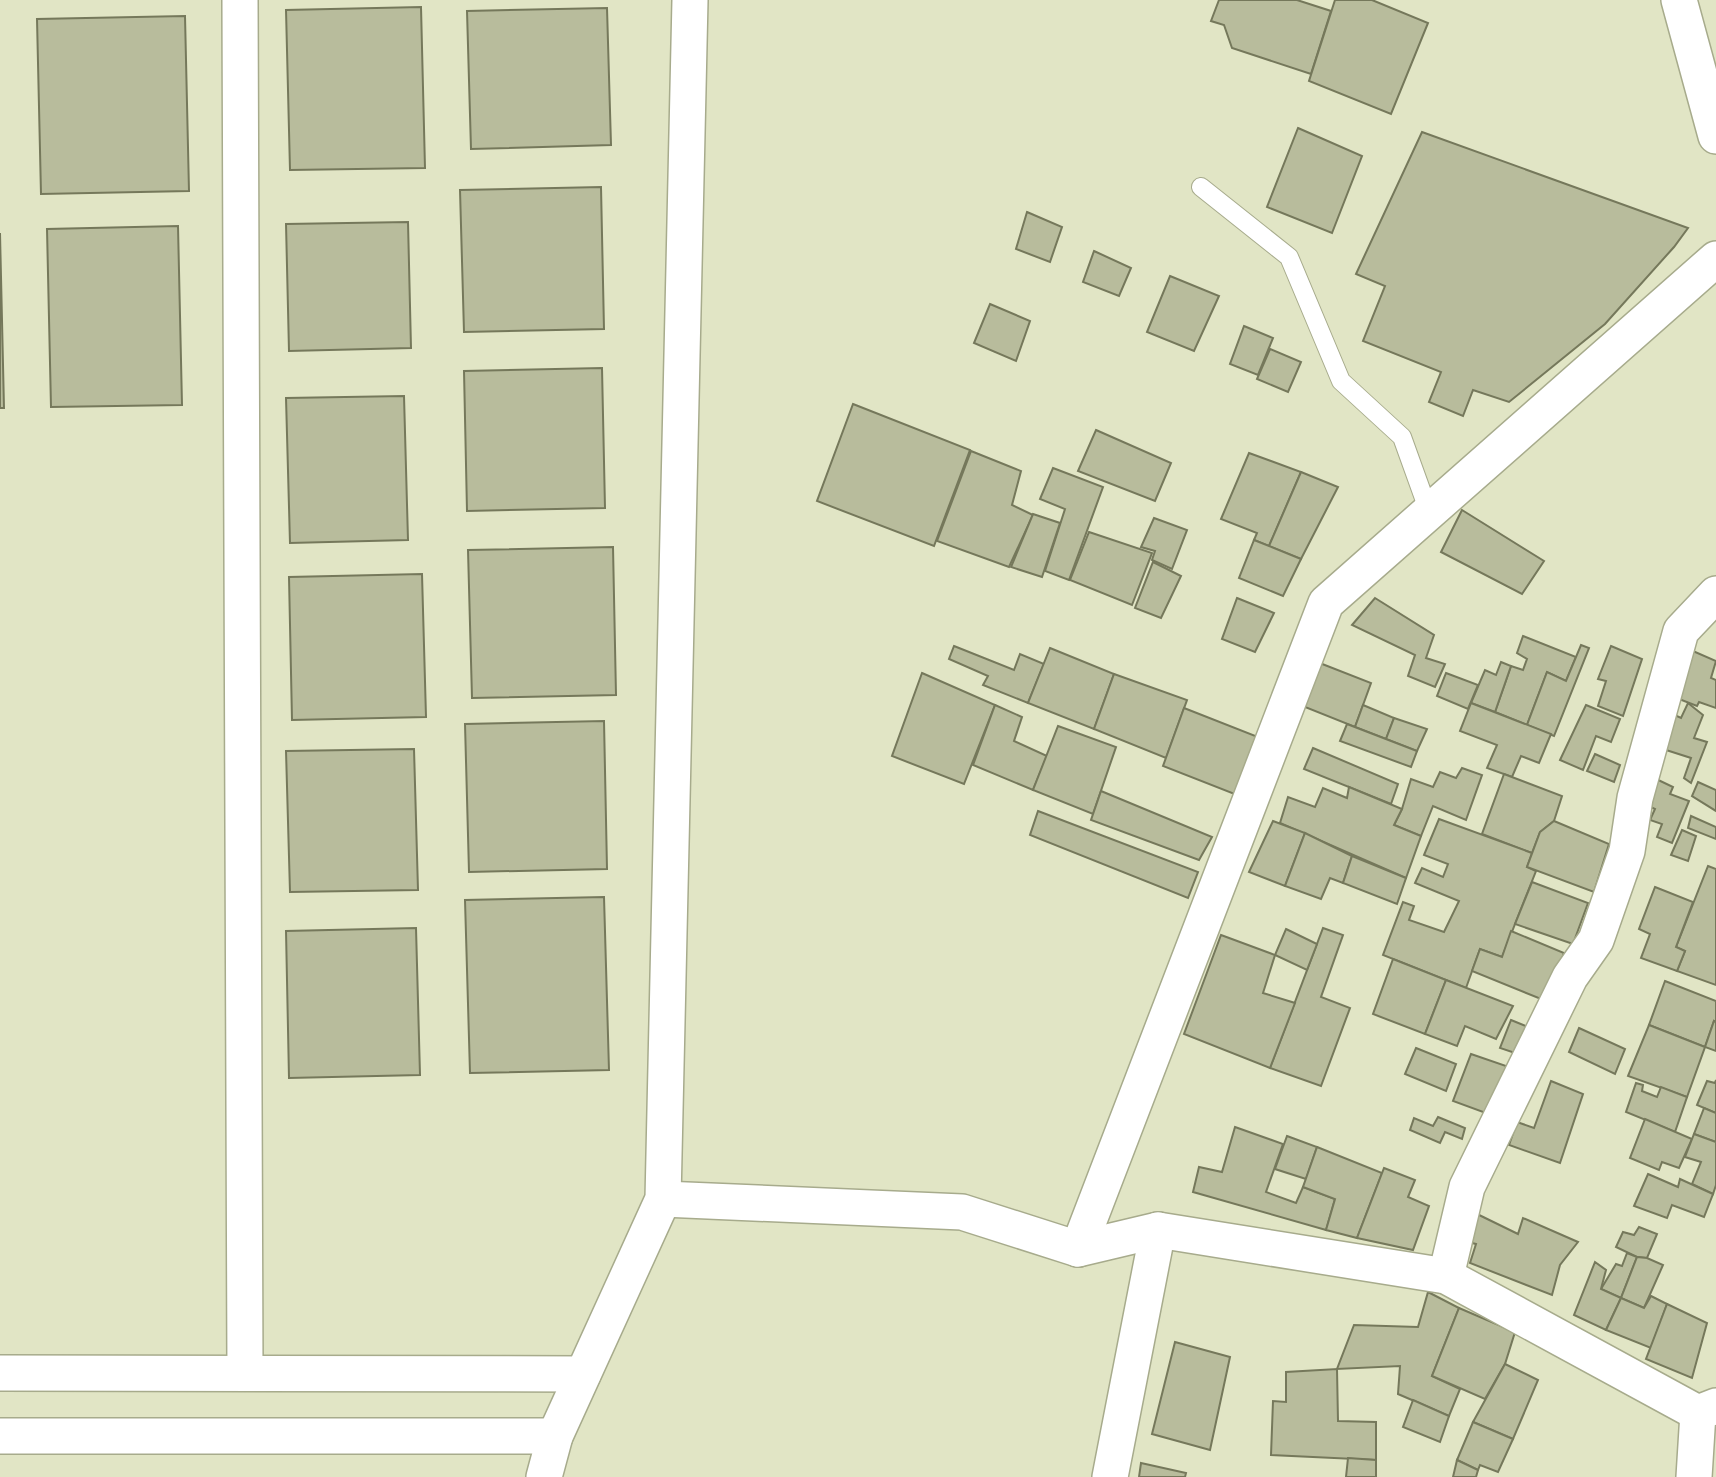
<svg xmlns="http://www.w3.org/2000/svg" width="1716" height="1477" font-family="Arial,sans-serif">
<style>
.building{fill:#b8bc9c;stroke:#75785b;stroke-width:2}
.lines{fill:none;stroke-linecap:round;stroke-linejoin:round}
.service-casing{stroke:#a7ab8c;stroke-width:20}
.minor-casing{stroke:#a7ab8c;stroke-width:38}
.service{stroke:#fff;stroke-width:18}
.minor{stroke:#fff;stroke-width:35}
</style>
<rect width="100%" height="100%" fill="#e1e5c5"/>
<!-- building -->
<g class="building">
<path d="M1219 0H1297L1331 11 1311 74 1232 48 1224 25 1211 21Z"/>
<path d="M1335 0H1372L1428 23 1391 114 1309 81Z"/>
<path d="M421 7 425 168 290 170 286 10Z"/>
<path d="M607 8 611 145 471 149 467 11Z"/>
<path d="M185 16 189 191 41 194 37 19Z"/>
<path d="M1298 128 1362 156 1332 233 1267 207Z"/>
<path d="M1422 132 1688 228 1674 247 1605 324 1509 402 1473 390 1463 416 1429 402 1441 372 1363 341 1385 286 1356 274Z"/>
<path d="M601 187 604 329 464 332 460 190Z"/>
<path d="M1027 212 1062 227 1050 262 1016 249Z"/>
<path d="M408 222 411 348 289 351 286 224Z"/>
<path d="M178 226 182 405 51 407 47 229Z"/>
<path d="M0 233 4 408H0Z"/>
<path d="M1094 251 1131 268 1119 296 1083 282Z"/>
<path d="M1170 276 1219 296 1194 351 1147 332Z"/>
<path d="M990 304 1030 321 1016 361 974 343Z"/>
<path d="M1244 326 1273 338 1258 375 1230 364Z"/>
<path d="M1270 349 1301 362 1288 392 1257 379Z"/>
<path d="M602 368 605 508 467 511 464 371Z"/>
<path d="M404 396 408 540 290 543 286 398Z"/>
<path d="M853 404 970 450 934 546 817 501Z"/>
<path d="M1096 430 1171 463 1155 501 1078 471Z"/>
<path d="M971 451 1021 471 1012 505 1033 515 1009 567 937 541Z"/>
<path d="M1249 453 1301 472 1269 546 1254 540 1257 533 1221 519Z"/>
<path d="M1053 468 1103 487 1069 580 1045 571 1065 509 1040 499Z"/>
<path d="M1301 472 1338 487 1301 559 1269 546Z"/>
<path d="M1462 510 1544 561 1522 594 1441 552Z"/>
<path d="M1033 514 1060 523 1042 577 1011 567Z"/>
<path d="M1154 518 1187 530 1172 569 1152 560 1155 551 1141 547Z"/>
<path d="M1089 532 1152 553 1132 605 1070 580Z"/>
<path d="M1254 540 1301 559 1283 596 1239 578Z"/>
<path d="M613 547 616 695 472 698 468 550Z"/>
<path d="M1153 562 1181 576 1161 618 1135 608Z"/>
<path d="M422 574 426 717 292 720 289 577Z"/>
<path d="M1237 598 1274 613 1255 652 1222 639Z"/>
<path d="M1375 598 1434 635 1426 658 1445 664 1435 687 1408 676 1415 655 1352 625Z"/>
<path d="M1523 636 1576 657 1566 681 1547 672 1527 725 1495 712 1511 666 1523 670 1527 659 1517 653Z"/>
<path d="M1581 645 1589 648 1554 736 1527 725 1547 672 1566 681Z"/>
<path d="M954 646 1014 670 1020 654 1044 664 1028 703 983 685 988 676 949 659Z"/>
<path d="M1611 646 1642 659 1623 716 1598 706 1606 681 1598 679Z"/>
<path d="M1050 648 1114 674 1094 729 1028 703Z"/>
<path d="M1686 648 1716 661 1711 678 1716 680V708L1699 702 1697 706 1666 694Z"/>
<path d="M1312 660 1371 683 1355 727 1295 703Z"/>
<path d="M1501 662 1511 666 1495 712 1471 703 1485 670 1496 675Z"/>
<path d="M922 673 995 705 964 784 892 756Z"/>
<path d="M1446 673 1478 685 1468 709 1437 696Z"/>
<path d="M1114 674 1187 700 1166 758 1094 729Z"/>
<path d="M1471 703 1551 734 1539 763 1521 756 1512 777 1487 768 1497 745 1460 731Z"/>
<path d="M1688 703 1703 715 1694 738 1707 742 1691 783 1684 778 1691 758 1666 750V711L1681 718Z"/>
<path d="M995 705 1022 717 1014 741 1047 756 1033 790 973 765Z"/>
<path d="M1363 705 1394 718 1386 739 1355 727Z"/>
<path d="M1586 705 1620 719 1611 742 1596 736 1583 770 1560 760Z"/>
<path d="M1184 708 1258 737 1237 795 1163 766Z"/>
<path d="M1394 718 1427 729 1417 751 1386 739Z"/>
<path d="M604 721 607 869 469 872 465 724Z"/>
<path d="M1347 724 1417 751 1411 767 1340 741Z"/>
<path d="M1058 726 1116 747 1093 814 1033 790Z"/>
<path d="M1313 748 1398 784 1391 804 1304 769Z"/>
<path d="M414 749 418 890 290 892 286 751Z"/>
<path d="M1595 754 1620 765 1614 782 1587 771Z"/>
<path d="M1462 768 1482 775 1466 820 1433 806 1421 836 1394 825 1402 809 1411 779 1433 787 1440 772 1456 778Z"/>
<path d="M1504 774 1562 796 1554 821 1540 832 1532 853 1482 834Z"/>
<path d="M1652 777 1673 787 1670 794 1689 801 1672 843 1657 837 1662 824 1650 820 1655 809 1642 803Z"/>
<path d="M1698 782 1716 790V811L1692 796Z"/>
<path d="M1349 787 1402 809 1394 825 1421 836 1406 878 1280 823 1288 797 1315 807 1323 788 1347 798Z"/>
<path d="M1101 791 1212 837 1199 860 1091 820Z"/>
<path d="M1038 811 1198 872 1188 898 1030 835Z"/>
<path d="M1691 816 1716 827V839L1688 828Z"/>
<path d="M1439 819 1532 853 1527 867 1536 871 1502 957 1480 949 1466 988 1383 955 1403 902 1414 906 1409 920 1444 932 1459 901 1415 883 1422 868 1443 877 1448 864 1424 855Z"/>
<path d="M1273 821 1305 833 1285 886 1249 872Z"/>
<path d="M1554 821 1609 844 1594 892 1527 867 1540 832Z"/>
<path d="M1682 830 1696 836 1688 861 1671 855Z"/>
<path d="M1305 833 1352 856 1343 883 1330 878 1321 899 1285 886Z"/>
<path d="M1352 856 1406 878 1397 904 1343 883Z"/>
<path d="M1708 866 1716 869V985L1677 971 1685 951 1676 947Z"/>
<path d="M1532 882 1588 903 1573 944 1515 924Z"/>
<path d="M1655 887 1693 902 1676 947 1685 951 1677 971 1641 958 1650 934 1639 929Z"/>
<path d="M604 897 609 1070 470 1073 465 900Z"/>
<path d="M416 928 420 1075 289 1078 286 931Z"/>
<path d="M1323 928 1343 935 1321 997 1350 1008 1321 1086 1270 1068Z"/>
<path d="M1286 929 1317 944 1307 970 1275 955Z"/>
<path d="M1511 931 1564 953 1546 1001 1472 971 1480 949 1502 957Z"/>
<path d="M1221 935 1275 955 1263 993 1295 1003 1270 1068 1184 1034Z"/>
<path d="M1393 959 1446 980 1425 1034 1373 1014Z"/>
<path d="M1446 980 1513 1006 1496 1039 1465 1026 1457 1046 1425 1034Z"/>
<path d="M1665 981 1716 1001V1022L1714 1021 1705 1047 1649 1025Z"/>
<path d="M1511 1020 1533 1029 1521 1055 1500 1048Z"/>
<path d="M1714 1021 1716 1022V1051L1705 1047Z"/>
<path d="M1649 1025 1705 1047 1687 1097 1628 1076Z"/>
<path d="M1579 1028 1625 1049 1615 1074 1569 1052Z"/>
<path d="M1416 1048 1456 1064 1446 1091 1405 1074Z"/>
<path d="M1471 1054 1512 1068 1494 1116 1453 1101Z"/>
<path d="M1716 1080V1113L1697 1105 1707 1081 1715 1083Z"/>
<path d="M1551 1081 1583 1094 1560 1163 1509 1145 1517 1122 1534 1128Z"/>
<path d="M1636 1083 1643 1085 1642 1091 1657 1097 1661 1087 1687 1097 1675 1132 1626 1112Z"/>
<path d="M1704 1108 1716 1113V1142L1694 1134Z"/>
<path d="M1438 1117 1465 1128 1462 1139 1445 1132 1440 1143 1410 1130 1414 1118 1433 1126Z"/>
<path d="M1645 1119 1692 1139 1679 1168 1662 1162 1659 1170 1630 1158Z"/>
<path d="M1235 1127 1283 1144 1266 1192 1296 1203 1303 1187 1335 1199 1326 1230 1193 1192 1199 1167 1222 1172Z"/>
<path d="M1694 1134 1716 1142V1185L1713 1194 1692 1184 1701 1162 1685 1157Z"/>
<path d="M1287 1136 1317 1147 1306 1179 1275 1169Z"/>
<path d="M1317 1147 1382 1173 1357 1238 1326 1230 1335 1199 1303 1187Z"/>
<path d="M1384 1168 1415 1180 1408 1197 1429 1206 1413 1250 1357 1238Z"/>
<path d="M1648 1174 1678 1187 1680 1179 1713 1194 1704 1217 1672 1205 1667 1218 1634 1206Z"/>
<path d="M1475 1213 1518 1234 1523 1218 1578 1242 1560 1265 1552 1295 1470 1263 1476 1244 1464 1241Z"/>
<path d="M1639 1227 1657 1234 1647 1258 1637 1257 1616 1247 1623 1232 1634 1235Z"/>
<path d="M1627 1253 1637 1257 1621 1298 1601 1289 1616 1264 1622 1266Z"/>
<path d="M1637 1257 1647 1258 1663 1265 1644 1308 1621 1298Z"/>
<path d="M1595 1262 1606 1270 1601 1289 1621 1298 1606 1330 1574 1315Z"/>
<path d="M1428 1292 1459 1308 1432 1376 1460 1389 1449 1416 1398 1394 1400 1366 1337 1369 1354 1325 1418 1327Z"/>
<path d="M1651 1296 1667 1304 1651 1348 1606 1330 1621 1298 1644 1308Z"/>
<path d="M1667 1304 1707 1323 1692 1378 1646 1359Z"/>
<path d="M1459 1308 1515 1332 1505 1364 1485 1399 1432 1376Z"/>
<path d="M1175 1342 1230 1357 1210 1450 1152 1434Z"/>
<path d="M1505 1364 1538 1380 1513 1439 1473 1422Z"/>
<path d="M1337 1369 1338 1421 1376 1422V1460L1271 1455 1273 1401 1286 1402V1372Z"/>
<path d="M1413 1400 1449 1416 1440 1442 1403 1427Z"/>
<path d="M1473 1422 1513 1439 1498 1472 1480 1465 1478 1470 1457 1460Z"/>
<path d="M1348 1458 1376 1460V1477H1346Z"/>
<path d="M1457 1460 1478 1470 1476 1477H1453Z"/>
<path d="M1141 1463 1186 1473 1185 1477H1139Z"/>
</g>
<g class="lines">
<defs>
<path id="service" d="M1201 187 1289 257 1341 381 1402 437 1429 512"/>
<g id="minor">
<path d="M240 0 245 1373"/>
<path d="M1679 0 1716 136"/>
<path d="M663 1199 962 1212 1078 1249 1326 603 1716 259"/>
<path d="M1078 1249 1158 1230 1446 1276 1698 1413"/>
<path d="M1446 1276 1467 1187 1570 977 1596 940 1627 851 1635 798 1681 631 1716 594"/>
<path d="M0 1373 583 1374"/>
<path d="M0 1436H555"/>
<path d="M544 1477 555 1436 663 1199 690 0"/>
<path d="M1110 1477 1158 1230"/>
<path d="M1694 1477 1698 1413 1716 1406"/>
</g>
</defs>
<!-- service casing -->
<use href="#service" class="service-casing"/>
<!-- minor casing -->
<use href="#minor" class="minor-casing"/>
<!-- service -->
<use href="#service" class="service"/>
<!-- minor -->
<use href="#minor" class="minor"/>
</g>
</svg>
